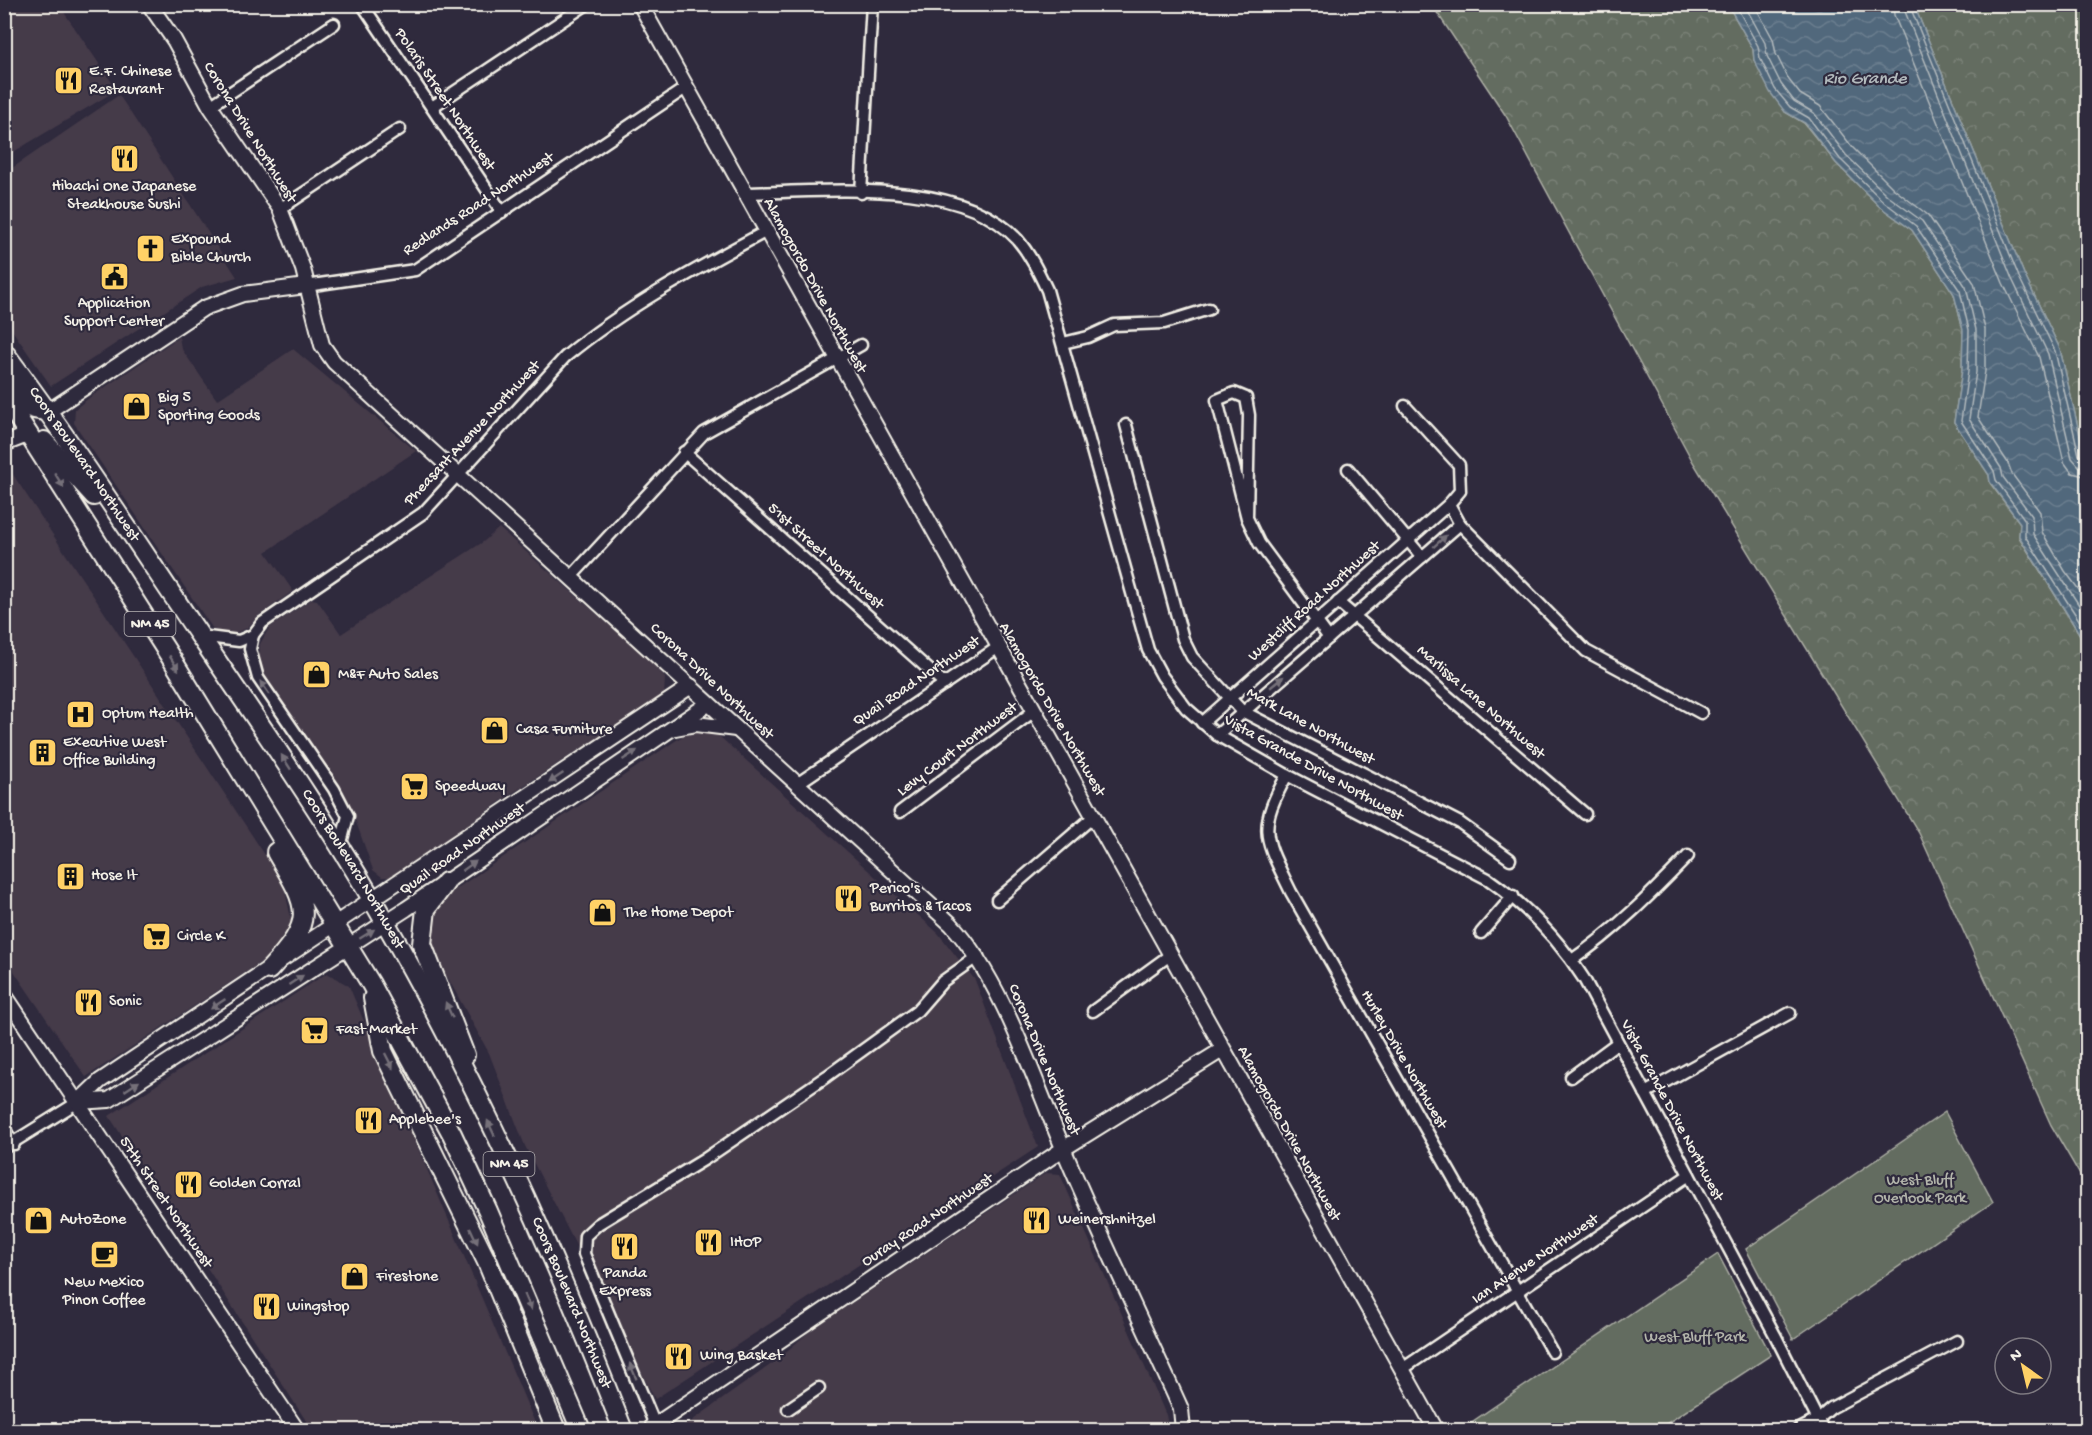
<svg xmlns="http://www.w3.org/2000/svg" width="2092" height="1435" font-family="'Gochi Hand',sans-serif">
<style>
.built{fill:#453a49}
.forest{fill:url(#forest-crowns);stroke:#acaea4;stroke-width:1.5}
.green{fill:#636c60;stroke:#acaea4;stroke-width:1.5}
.water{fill:url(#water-waves);stroke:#929fa7;stroke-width:1.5}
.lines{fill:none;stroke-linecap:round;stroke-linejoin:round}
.shore{stroke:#b3babd;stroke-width:1.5}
.minor-casing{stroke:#f4f1e8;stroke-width:15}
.tertiary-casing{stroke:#f4f1e8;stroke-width:18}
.primary-casing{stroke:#f4f1e8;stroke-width:22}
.minor{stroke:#2f2a3d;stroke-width:10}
.tertiary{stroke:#2f2a3d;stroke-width:14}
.primary{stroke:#2f2a3d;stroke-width:18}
.oneway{fill:#747079}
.labels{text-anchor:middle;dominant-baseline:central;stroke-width:4.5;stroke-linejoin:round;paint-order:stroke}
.shield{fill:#2f2a3d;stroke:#b9b5b5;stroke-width:1.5}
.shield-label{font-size:15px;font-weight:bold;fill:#f4f1e8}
.poi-label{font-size:16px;fill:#f4f1e8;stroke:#2f2a3d;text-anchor:start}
.street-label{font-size:16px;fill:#f4f1e8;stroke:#2f2a3d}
.park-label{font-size:16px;fill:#b3b5ab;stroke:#2f2a3d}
.water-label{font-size:18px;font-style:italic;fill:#b3babd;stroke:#2f2a3d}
</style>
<defs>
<pattern id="forest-crowns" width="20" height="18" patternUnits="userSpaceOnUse" patternTransform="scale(1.5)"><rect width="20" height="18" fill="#636c60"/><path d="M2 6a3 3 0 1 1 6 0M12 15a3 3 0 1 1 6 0" fill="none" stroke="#7a8177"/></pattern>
<pattern id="water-waves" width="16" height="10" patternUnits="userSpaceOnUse" patternTransform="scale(1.5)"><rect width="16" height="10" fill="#51687c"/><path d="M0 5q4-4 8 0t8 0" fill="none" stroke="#6b7e8f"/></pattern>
</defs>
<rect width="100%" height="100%" fill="#2f2a3d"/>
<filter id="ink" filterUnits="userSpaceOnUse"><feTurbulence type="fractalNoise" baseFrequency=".0167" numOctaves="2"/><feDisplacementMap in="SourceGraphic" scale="12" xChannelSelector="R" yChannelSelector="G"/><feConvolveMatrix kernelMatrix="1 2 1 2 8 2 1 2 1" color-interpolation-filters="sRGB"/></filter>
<g filter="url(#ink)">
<!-- built -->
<g class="built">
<path d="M4 5H59L117 90 5 157Z"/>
<path d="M119 95 237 277 202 287 51 386 5 320V173Z"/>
<path d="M179 337 181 348 217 400 293 349 416 451 266 552 293 591 258 616 247 628 228 636 213 629 74 423 75 409 89 398Z"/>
<path d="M8 467 283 882 292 923 272 955 86 1077 5 958 4 469Z"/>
<path d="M499 528 656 666 665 678 664 695 597 741 580 749 508 796 403 871 392 877H382L373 870 349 802 264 680 259 659 260 644 269 628 312 599 317 600 341 634 483 542Z"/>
<path d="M701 730 719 736 938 933 975 980 1038 1147 655 1399 525 1146 489 1053 439 962 431 944 430 924 433 910 441 899 690 731Z"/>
<path d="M327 973 349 986 538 1430H312L109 1116Z"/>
<path d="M1046 1173 1060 1174 1166 1415 1169 1430H679L773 1363 810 1331Z"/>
</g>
<!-- forest -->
<g class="forest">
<path d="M1432 5H1728L1753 49 1754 60 1785 112 1804 123 1836 163 1879 206 1912 230 1954 294 1963 330 1962 370 1954 422 1989 475 1990 483 2020 523 2019 537 2087 646V1187L2051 1125 1919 833 1693 462 1506 116Z"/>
<path d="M1914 5H2087V466L2060 349 2024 274Z"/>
</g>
<!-- green -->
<g class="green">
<path d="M1945 1112 1993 1202 1793 1339 1746 1249Z"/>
<path d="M1718 1254 1771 1355 1657 1430H1460Z"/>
</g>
<!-- water -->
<path class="water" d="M1728 5H1914L2024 274 2060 349 2087 466V646L2019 536 2020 523 1990 482 1989 475 1954 422 1962 370 1963 330 1954 294 1912 230 1879 206 1836 163 1805 123 1785 112 1770 92 1754 60 1753 49Z"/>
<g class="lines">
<!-- shore -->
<g class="shore">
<path d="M1735 4 1758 46 1760 58 1775 89 1790 107 1809 118 1840 159 1883 201 1916 226 1960 291 1969 330 1968 371 1961 421 1994 471 1996 480 2025 520V536L2088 634"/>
<path d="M1744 4 1765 43 1767 56 1781 84 1794 101 1814 113 1846 155 1888 196 1922 221 1966 287 1976 330V372L1969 419 2001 468 2003 477 2032 516 2033 534 2088 619"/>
<path d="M1754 4 1773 39 1776 54 1789 80 1800 94 1820 106 1853 148 1894 189 1928 215 1974 283 1985 329V371L1978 417 2008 463 2012 474 2040 512 2042 532 2065 571 2088 602"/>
<path d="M1893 4 1894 15 2003 283 2039 357 2064 462 2072 473 2088 477"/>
<path d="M1902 4 2012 279 2048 354 2072 458 2079 466 2088 468"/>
<path d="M1909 4 2019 277 2055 351 2079 455 2088 460"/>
</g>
<defs>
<g id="minor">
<path d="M362 4 502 212"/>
<path d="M210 106 334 24"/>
<path d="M432 107 587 4"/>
<path d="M744 193C823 192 959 176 1017 239 1030 254 1039 273 1047 290L1148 650 1162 676 1186 708 1217 735 1287 775 1488 879C1528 907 1558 938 1584 979L1775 1335 1823 1430"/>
<path d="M861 193 872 4"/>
<path d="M280 209 400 129"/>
<path d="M306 286 415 270 687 87"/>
<path d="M1063 343 1088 337 1114 325 1164 323 1209 309"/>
<path d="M1405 406 1459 465 1460 491 1449 504 1460 524 1586 651 1701 713"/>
<path d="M1126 425 1183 639 1192 657 1242 711 1460 823 1510 859"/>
<path d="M684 452 945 684"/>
<path d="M1348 469 1422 557"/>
<path d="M1247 518 1249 415 1246 398 1234 393 1217 400 1247 518 1259 543 1329 638"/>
<path d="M571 577 704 433 861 345"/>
<path d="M1338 602 1585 814"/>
<path d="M253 635 250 649 258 678 334 789 348 816 340 847"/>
<path d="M200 636 239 641 253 635 262 623 278 612 423 513 565 357C625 307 696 269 765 232"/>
<path d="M1202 723 1449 504"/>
<path d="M1217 735 1460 524"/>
<path d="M1287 775C1256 831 1265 838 1291 892L1552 1352"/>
<path d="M797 784 997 648"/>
<path d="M900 812 1034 711"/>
<path d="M997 900 1093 817"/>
<path d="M1481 933 1513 896"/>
<path d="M1572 960C1616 930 1651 894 1688 856"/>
<path d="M1093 1011 1170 955"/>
<path d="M1571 1077 1617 1043"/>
<path d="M1645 1093 1790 1013"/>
<path d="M4 1129 14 1144"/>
<path d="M4 1148 78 1102"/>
<path d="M1401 1370 1689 1175"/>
<path d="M788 1409 819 1388"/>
<path d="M655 1425 584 1254 585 1236 598 1224 705 1159 827 1076 917 1011 943 981 978 956"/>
<path d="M1798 1430 1817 1420 1831 1408 1957 1341"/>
</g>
<g id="tertiary">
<path d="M149 4 174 40 210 106 280 209 303 269 322 345 334 362 951 924C1002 980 1033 1077 1063 1148 1100 1236 1142 1322 1181 1409L1183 1430"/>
<path d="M640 4 1436 1430"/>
<path d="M49 411 204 308 243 294 306 286"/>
<path d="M4 444 30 434"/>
<path d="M675 728 696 724 736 729"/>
<path d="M4 994 297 1430"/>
<path d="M78 1102 109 1100 406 909 708 704"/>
<path d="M78 1102 100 1081 691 686"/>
<path d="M655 1425 1063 1149 1222 1050"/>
</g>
<g id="primary">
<path id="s1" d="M4 352C73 444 135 540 200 636 263 729 328 822 384 920 477 1081 556 1257 623 1430"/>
<path d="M4 381C20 401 22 410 49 411"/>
<path d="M4 396 173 661 371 984 452 1134 488 1211 581 1430"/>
<path d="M44 441 94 496"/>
<path d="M446 882 426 909 422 944 465 1055"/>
<path d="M269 970C316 919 310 910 276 852"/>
<path d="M373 998 383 1051 487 1262 556 1430"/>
<path d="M655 1425 657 1430"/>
</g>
</defs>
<!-- minor casing -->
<use href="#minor" class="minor-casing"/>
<!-- tertiary casing -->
<use href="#tertiary" class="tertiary-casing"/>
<!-- primary casing -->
<use href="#primary" class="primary-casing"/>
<!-- minor -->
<use href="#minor" class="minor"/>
<!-- tertiary -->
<use href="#tertiary" class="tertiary"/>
<!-- primary -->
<use href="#primary" class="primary"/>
</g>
<!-- one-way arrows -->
<defs><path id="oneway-solid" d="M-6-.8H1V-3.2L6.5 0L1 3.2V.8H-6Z" transform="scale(1.5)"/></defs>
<g class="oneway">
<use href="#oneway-solid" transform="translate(59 480) rotate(58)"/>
<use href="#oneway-solid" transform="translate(1440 541) rotate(-42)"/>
<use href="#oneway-solid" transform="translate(174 663) rotate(58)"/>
<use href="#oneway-solid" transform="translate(1277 682) rotate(-40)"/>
<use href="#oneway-solid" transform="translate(265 688) rotate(-125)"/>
<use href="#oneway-solid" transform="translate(630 755) rotate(-33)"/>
<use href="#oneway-solid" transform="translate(286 762) rotate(-123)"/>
<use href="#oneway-solid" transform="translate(556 778) rotate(146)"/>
<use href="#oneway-solid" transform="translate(469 866) rotate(-35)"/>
<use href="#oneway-solid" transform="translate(367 934) rotate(-32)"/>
<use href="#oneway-solid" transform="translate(296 980) rotate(-33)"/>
<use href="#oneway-solid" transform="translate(218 1004) rotate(146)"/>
<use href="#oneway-solid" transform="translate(449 1010) rotate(-114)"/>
<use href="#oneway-solid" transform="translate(389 1061) rotate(63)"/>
<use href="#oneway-solid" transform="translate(132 1086) rotate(-33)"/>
<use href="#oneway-solid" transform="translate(491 1128) rotate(-115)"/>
<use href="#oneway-solid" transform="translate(474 1236) rotate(65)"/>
<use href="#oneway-solid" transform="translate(528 1302) rotate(67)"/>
<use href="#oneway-solid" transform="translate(633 1371) rotate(-113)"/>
</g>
</g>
<!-- icons -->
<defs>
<symbol id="restaurant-square" viewBox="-11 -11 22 22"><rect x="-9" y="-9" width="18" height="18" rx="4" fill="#ffd166" stroke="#2f2a3d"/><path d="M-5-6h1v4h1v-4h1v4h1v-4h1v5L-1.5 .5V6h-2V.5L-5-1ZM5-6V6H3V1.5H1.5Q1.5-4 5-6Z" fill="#111"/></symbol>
<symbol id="church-square" viewBox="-11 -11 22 22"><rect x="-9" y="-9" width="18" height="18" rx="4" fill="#ffd166" stroke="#2f2a3d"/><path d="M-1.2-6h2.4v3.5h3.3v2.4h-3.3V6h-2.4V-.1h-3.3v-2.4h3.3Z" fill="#111"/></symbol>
<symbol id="civic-square" viewBox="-11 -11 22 22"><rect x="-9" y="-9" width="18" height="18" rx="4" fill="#ffd166" stroke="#2f2a3d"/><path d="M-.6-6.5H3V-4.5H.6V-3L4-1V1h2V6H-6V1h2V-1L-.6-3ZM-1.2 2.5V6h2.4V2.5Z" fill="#111"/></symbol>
<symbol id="shop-square" viewBox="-11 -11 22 22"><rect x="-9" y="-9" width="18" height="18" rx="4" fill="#ffd166" stroke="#2f2a3d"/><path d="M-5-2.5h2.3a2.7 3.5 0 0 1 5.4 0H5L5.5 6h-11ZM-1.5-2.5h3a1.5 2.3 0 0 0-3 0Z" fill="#111"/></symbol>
<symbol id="hospital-square" viewBox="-11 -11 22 22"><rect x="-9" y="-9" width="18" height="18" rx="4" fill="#ffd166" stroke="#2f2a3d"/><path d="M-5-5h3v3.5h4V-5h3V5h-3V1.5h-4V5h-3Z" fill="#111"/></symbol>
<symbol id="building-square" viewBox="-11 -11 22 22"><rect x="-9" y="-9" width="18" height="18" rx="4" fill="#ffd166" stroke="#2f2a3d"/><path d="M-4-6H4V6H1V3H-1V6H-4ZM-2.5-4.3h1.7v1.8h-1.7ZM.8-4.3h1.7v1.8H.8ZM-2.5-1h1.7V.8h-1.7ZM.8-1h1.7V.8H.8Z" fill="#111"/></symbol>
<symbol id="supermarket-square" viewBox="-11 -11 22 22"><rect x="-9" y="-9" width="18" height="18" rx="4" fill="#ffd166" stroke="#2f2a3d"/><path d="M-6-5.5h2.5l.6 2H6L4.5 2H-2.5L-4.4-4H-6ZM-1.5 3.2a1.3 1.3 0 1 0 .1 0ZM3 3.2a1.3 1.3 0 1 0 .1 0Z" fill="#111"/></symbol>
<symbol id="cafe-square" viewBox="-11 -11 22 22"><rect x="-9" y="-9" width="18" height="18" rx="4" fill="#ffd166" stroke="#2f2a3d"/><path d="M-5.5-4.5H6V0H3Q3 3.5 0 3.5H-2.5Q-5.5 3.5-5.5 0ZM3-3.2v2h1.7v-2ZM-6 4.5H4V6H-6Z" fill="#111"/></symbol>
</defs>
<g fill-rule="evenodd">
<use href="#restaurant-square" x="52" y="64" width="33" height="33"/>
<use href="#restaurant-square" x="108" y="142" width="33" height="33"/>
<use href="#church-square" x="134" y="232" width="33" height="33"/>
<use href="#civic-square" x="98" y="260" width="33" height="33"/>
<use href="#shop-square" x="120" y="390" width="33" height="33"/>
<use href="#shop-square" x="300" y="658" width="33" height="33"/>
<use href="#hospital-square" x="64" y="698" width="33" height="33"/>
<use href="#shop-square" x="478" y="714" width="33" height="33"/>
<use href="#building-square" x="26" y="736" width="33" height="33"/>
<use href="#supermarket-square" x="398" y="770" width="33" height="33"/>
<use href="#building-square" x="54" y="860" width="33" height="33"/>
<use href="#restaurant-square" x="832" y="882" width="33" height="33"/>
<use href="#shop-square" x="586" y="896" width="33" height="33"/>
<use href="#supermarket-square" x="140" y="920" width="33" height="33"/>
<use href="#restaurant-square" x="72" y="986" width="33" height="33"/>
<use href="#supermarket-square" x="298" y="1014" width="33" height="33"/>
<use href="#restaurant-square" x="352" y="1104" width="33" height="33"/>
<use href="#restaurant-square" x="172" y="1168" width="33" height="33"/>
<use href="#shop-square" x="22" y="1204" width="33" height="33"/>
<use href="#restaurant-square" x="1020" y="1204" width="33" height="33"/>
<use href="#restaurant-square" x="692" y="1226" width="33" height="33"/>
<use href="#restaurant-square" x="608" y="1230" width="33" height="33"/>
<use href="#cafe-square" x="88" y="1238" width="33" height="33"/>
<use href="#shop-square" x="338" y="1260" width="33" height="33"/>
<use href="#restaurant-square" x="250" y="1290" width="33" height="33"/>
<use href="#restaurant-square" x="662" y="1340" width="33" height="33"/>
</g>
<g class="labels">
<!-- shield labels -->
<g class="shield">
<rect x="124.5" y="612" width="51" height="24" rx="4.5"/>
<rect x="483.5" y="1152" width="51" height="24" rx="4.5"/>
</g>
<g class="shield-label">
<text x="150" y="624">NM 45</text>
<text x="509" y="1164">NM 45</text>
</g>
<!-- poi labels -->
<g class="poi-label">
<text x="89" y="72">E.F. Chinese<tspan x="89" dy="18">Restaurant</tspan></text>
<text x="124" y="187" text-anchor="middle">Hibachi One Japanese<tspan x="124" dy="18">Steakhouse Sushi</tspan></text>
<text x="171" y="240">Expound<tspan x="171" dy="18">Bible Church</tspan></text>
<text x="114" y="304" text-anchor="middle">Application<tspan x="114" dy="18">Support Center</tspan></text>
<text x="158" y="398">Big 5<tspan x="158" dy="18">Sporting Goods</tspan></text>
<text x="338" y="675">M&amp;F Auto Sales</text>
<text x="102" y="714">Optum Health</text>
<text x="516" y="730">Casa Furniture</text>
<text x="63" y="743">Executive West<tspan x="63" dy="18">Office Building</tspan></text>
<text x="435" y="787">Speedway</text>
<text x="91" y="876">Hose It</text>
<text x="870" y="889">Perico's<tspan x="870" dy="18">Burritos &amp; Tacos</tspan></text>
<text x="624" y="913">The Home Depot</text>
<text x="177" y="937">Circle K</text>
<text x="109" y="1002">Sonic</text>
<text x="336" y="1030">Fast Market</text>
<text x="389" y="1120">Applebee's</text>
<text x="209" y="1184">Golden Corral</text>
<text x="60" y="1220">AutoZone</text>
<text x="1058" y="1220">Weinershnitzel</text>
<text x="730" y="1243">IHOP</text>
<text x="625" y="1274" text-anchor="middle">Panda<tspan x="625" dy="18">Express</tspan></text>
<text x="376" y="1277">Firestone</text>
<text x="104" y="1283" text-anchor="middle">New Mexico<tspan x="104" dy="18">Pinon Coffee</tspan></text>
<text x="287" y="1307">Wingstop</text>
<text x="700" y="1356">Wing Basket</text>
</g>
<!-- street labels -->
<g class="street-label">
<text transform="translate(444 100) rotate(56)">Polaris Street Northwest</text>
<text transform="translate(249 133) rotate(58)">Corona Drive Northwest</text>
<text transform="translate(479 205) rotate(-33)">Redlands Road Northwest</text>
<text transform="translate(814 286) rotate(61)">Alamogordo Drive Northwest</text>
<text transform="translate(473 434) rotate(-47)">Pheasant Avenue Northwest</text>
<text stroke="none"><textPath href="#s1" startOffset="138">Coors Boulevard Northwest</textPath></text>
<text transform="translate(825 557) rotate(42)">51st Street Northwest</text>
<text transform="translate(1315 602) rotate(-42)">Westcliff Road Northwest</text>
<text transform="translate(711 682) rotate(43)">Corona Drive Northwest</text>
<text transform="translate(917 682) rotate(-34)">Quail Road Northwest</text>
<text transform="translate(1480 703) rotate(41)">Marlissa Lane Northwest</text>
<text transform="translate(1051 710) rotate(60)">Alamogordo Drive Northwest</text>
<text transform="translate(1310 727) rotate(29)">Mark Lane Northwest</text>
<text transform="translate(958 750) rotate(-37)">Levy Court Northwest</text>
<text transform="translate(1313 769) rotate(29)">Vista Grande Drive Northwest</text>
<text transform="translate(463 850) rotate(-35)">Quail Road Northwest</text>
<text stroke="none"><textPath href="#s1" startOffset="624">Coors Boulevard Northwest</textPath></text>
<text transform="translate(1043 1060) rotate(67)">Corona Drive Northwest</text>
<text transform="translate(1403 1060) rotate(60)">Hurley Drive Northwest</text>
<text transform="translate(1671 1111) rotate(62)">Vista Grande Drive Northwest</text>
<text transform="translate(1288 1134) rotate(61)">Alamogordo Drive Northwest</text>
<text transform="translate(165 1203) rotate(56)">57th Street Northwest</text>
<text transform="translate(928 1221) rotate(-34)">Ouray Road Northwest</text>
<text transform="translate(1536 1260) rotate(-34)">Ian Avenue Northwest</text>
<text stroke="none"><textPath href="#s1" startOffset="1110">Coors Boulevard Northwest</textPath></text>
</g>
<!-- park labels -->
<g class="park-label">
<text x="1920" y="1181">West Bluff<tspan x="1920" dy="18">Overlook Park</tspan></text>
<text x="1695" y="1338">West Bluff Park</text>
</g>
<!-- water labels -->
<g class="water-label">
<text x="1865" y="79">Rio Grande</text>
</g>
</g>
<!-- margin -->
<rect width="2092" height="1435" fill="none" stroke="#2f2a3d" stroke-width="24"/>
<rect x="12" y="12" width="2068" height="1411" fill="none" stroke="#f4f1e8" stroke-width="2" filter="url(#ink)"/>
<!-- north arrow -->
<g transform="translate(2023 1366) rotate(326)"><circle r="28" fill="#2f2a3d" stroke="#7e7a81" stroke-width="1.5"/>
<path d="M0-4.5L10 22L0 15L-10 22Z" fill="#ffd166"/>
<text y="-9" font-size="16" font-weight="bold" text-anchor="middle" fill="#f4f1e8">N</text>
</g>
</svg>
